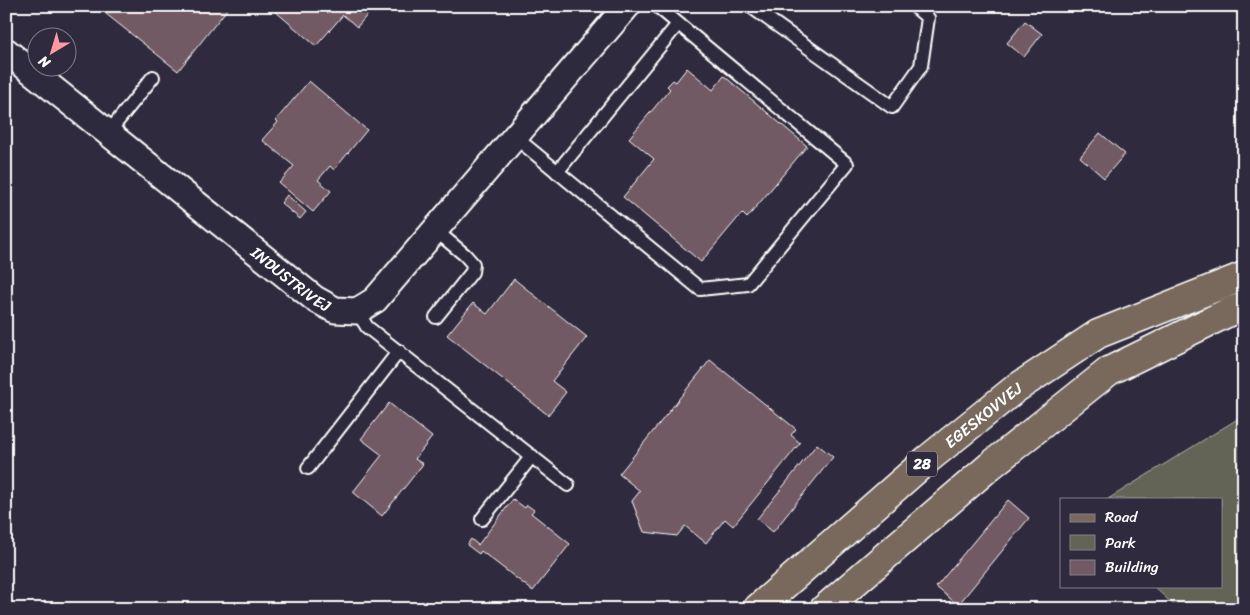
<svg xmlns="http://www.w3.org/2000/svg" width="1250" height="615" font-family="Sriracha,sans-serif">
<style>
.green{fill:#646456;stroke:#b2b2aa}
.building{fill:#725a65;stroke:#fff}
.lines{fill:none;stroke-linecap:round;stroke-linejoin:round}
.service-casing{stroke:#fff;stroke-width:16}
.minor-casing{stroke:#fff;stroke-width:29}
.primary-casing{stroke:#fff;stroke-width:31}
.service{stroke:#2f2a3d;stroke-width:12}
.minor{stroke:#2f2a3d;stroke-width:25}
.primary{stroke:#78695c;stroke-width:28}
.labels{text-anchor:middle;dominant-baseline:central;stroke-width:4;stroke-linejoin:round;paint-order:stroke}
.shield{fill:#2f2a3d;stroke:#c1bfc5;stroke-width:1}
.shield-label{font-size:15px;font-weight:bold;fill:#fff}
.street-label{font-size:16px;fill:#fff;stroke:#2f2a3d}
</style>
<rect width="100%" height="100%" fill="#2f2a3d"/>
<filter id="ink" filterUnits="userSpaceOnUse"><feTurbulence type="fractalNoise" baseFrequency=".02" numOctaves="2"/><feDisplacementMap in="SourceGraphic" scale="10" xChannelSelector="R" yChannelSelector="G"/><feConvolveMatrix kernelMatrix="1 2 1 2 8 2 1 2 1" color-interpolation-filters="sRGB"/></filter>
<g filter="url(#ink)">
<!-- green -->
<path class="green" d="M1244 415V609H1178L1153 586H1221V499H1108Z"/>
<!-- building -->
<g class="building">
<path d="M96 6H227L229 7 178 71Z"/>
<path d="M269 6H375L357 27 343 15 316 46Z"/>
<path d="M1025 21 1042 34 1024 57 1007 43Z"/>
<path d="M687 68 713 90 724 76 807 146 747 218 742 213 701 262 623 197 654 159 629 138 670 89 667 86 673 80 676 82Z"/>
<path d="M309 81 367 130 334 170 330 166 318 180 331 191 313 212 279 183 294 166 262 140 278 122 276 120Z"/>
<path d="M1100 133 1125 154 1104 178 1080 157Z"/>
<path d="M287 195 306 212 300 219 281 203Z"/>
<path d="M514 279 587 337 552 381 566 392 548 415 447 335 473 303 487 314Z"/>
<path d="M710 360 796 429 791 435 800 443 733 526 725 519 706 543 685 526 677 536 644 532 632 501 640 491 619 474Z"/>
<path d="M389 403 432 437 415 459 423 464 382 516 353 492 382 455 361 439Z"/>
<path d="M817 444 833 457 773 532 757 519Z"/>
<path d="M513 499 525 508 527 505 534 510 531 513 570 544 533 591 481 551 479 554 467 545 471 539 478 545Z"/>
<path d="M1008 500 1029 518 958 605 936 587Z"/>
</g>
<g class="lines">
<defs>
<g id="service">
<path d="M750 6 892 107 921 66 928 18 914 6"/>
<path d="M108 133 153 77"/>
<path d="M515 137 700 289 748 284 847 164 657 6"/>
<path d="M557 172 678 24"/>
<path d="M435 230 465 255 473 264 472 272 436 317"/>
<path d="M357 311 367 327 568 485"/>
<path d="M308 468 399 351"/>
<path d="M482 519 532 456"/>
</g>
<g id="minor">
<path id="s1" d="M6 51 315 299 335 310 357 311 375 300 627 6"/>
</g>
<g id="primary">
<path id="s2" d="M757 609 928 459 1015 389 1098 334 1244 276"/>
<path d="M824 609 990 466 1109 371 1231 311 1244 307"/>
</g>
</defs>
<!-- service casing -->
<use href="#service" class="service-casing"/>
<!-- minor casing -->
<use href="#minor" class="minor-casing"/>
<!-- primary casing -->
<use href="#primary" class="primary-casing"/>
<!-- service -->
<use href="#service" class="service"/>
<!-- minor -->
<use href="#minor" class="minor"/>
<!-- primary -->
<use href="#primary" class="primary"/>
</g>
</g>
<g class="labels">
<!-- shield labels -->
<rect class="shield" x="907" y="451.5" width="30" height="25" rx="4"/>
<g class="shield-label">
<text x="922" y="464">28</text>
</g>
<!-- street labels -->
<g class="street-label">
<text stroke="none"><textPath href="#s1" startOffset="365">INDUSTRIVEJ</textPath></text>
<text stroke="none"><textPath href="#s2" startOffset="298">EGESKOVVEJ</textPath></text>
</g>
</g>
<!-- margin -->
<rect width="1250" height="615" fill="none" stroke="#2f2a3d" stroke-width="25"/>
<rect x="12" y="12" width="1225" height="590" fill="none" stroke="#fff" stroke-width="2" filter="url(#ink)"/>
<!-- legend -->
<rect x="1060" y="498" width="162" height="90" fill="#2f2a3d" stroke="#827f8b"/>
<rect x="1070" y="514" width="25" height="8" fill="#78695c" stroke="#827f8b"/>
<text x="1105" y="522" font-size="15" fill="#ffffff">Road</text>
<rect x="1070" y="535" width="25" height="15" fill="#646456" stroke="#827f8b"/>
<text x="1105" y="548" font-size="15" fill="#ffffff">Park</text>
<rect x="1070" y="560" width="25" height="15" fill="#725a65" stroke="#827f8b"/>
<text x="1105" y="572" font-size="15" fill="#ffffff">Building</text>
<!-- north arrow -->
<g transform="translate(52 52) rotate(218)"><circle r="24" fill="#2f2a3d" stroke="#827f8b"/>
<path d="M0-4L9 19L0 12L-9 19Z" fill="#ff9aa2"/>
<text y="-8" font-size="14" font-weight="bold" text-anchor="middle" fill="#ffffff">N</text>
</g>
</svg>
